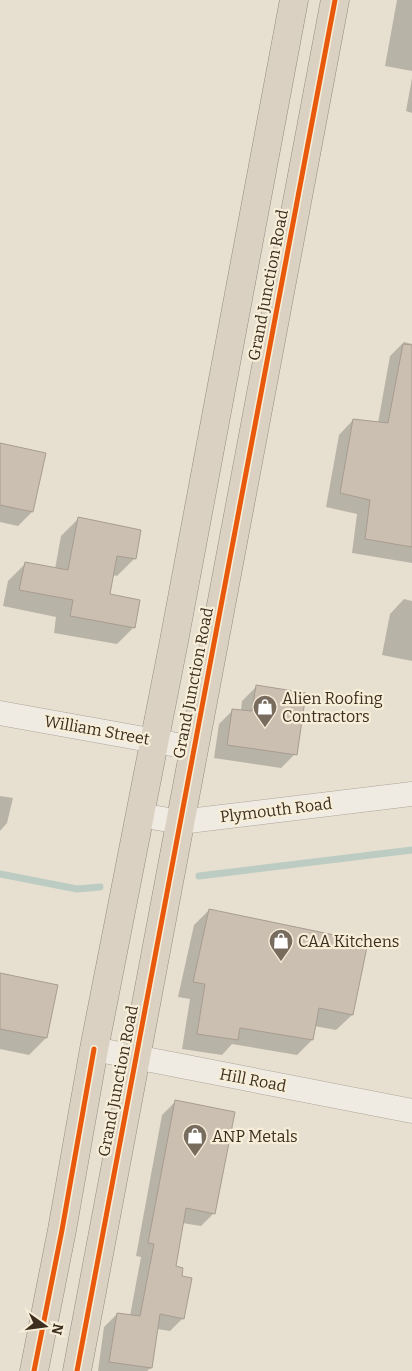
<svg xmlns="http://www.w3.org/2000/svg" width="412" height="1371" font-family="Bitter,serif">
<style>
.shadow{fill:#0003}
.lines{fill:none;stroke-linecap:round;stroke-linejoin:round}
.stream{stroke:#bcccc2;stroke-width:7}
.building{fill:#cbbfb2;stroke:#a89c90}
.minor-casing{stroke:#ada599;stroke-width:25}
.highway-casing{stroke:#928b80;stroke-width:29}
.minor{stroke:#efebe3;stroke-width:24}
.highway{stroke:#dad1c2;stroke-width:28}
.cycleway-casing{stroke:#f7eed8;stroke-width:8}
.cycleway{stroke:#e8590c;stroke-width:5}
.labels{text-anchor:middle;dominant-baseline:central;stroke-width:4.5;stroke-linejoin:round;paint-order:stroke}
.street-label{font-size:16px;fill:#3d2e20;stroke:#f7eed8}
.poi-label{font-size:16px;fill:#3d2e20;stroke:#f7eed8;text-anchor:start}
</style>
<rect width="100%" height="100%" fill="#e7e0d1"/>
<!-- shadow -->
<g class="shadow">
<path d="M397 0H412V71L385 66Z"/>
<path d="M412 78V113L406 111Z"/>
<path d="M404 342 412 344V563L352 553 357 514 326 507 339 435 353 420 378 423 390 356Z"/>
<path d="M0 444 45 454 32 512 18 526 0 522Z"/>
<path d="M78 519 134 559 117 576 113 575 109 595 134 627 117 644 54 633 56 617 3 606 8 581 25 564 55 569 61 536Z"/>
<path d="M404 599 412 601V661L382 655 390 614Z"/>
<path d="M256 687 295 754 281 768 214 758 219 724 233 710 241 711 242 701Z"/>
<path d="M0 796 13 798 7 823 0 831Z"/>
<path d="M209 910 352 1015 336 1030 314 1026 312 1040 297 1055 232 1044 222 1055 182 1049 190 999 178 997 194 925Z"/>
<path d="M0 974 56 986 46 1038 29 1055 0 1049Z"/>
<path d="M175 1102 214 1213 201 1226 182 1223 174 1267 183 1318 170 1331 157 1329 151 1368 147 1371H98L104 1327 117 1314 130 1316 141 1257 136 1256 162 1115Z"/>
</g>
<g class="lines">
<!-- stream -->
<g class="stream">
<path d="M0 874 77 889 100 887"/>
<path d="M199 876 412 850"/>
</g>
</g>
<!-- building -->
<g class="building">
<path d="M403 344 412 345V547L365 539 370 500 340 493 353 419 388 423Z"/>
<path d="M0 443 46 453 33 512 0 505Z"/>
<path d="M78 517 141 530 136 559 117 556 110 594 140 600 135 628 70 616 73 600 19 590 25 562 68 570Z"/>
<path d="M256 685 306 693 297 755 227 745 232 709 252 711Z"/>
<path d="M209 909 368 942 353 1015 319 1008 313 1040 240 1028 238 1040 197 1034 205 984 193 982Z"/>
<path d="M0 973 58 985 47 1038 0 1029Z"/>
<path d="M175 1100 235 1112 215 1214 186 1208 176 1266 183 1268 182 1276 192 1278 184 1319 160 1314 152 1368 109 1362 117 1313 140 1316 154 1244 148 1243Z"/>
</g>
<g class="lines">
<defs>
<g id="minor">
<path d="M0 713 194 748"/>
<path d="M140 815 180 822 412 794"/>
<path d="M94 1049 412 1111"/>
</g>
<g id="highway">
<path d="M34 1371 62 1230 94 1049 174 641 294 0"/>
<path d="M77 1371 335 0"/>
</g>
</defs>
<!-- minor casing -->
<use href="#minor" class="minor-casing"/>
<!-- highway casing -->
<use href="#highway" class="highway-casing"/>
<!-- minor -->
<use href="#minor" class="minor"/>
<!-- highway -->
<use href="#highway" class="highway"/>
<defs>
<g id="cycleway">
<path d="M34 1371 62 1230 94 1049"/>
<path d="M77 1371 335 0"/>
</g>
</defs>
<!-- cycleway casing -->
<use href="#cycleway" class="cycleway-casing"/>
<!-- cycleway -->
<use href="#cycleway" class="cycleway"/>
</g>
<!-- icons -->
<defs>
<symbol id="shop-pin" viewBox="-11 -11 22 30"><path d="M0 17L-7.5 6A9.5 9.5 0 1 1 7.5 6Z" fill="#786c5e" stroke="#f7eed8"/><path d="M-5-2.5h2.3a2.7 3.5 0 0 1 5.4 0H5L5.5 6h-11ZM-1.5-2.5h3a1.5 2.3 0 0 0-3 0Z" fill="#fff"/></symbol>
</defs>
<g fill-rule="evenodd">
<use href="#shop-pin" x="251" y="693" width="28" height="38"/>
<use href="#shop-pin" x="267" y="927" width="28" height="38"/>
<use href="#shop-pin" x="181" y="1122" width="28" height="38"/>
</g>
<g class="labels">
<!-- street labels -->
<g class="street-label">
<text transform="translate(268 285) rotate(-79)">Grand Junction Road</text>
<text transform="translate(193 683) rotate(-79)">Grand Junction Road</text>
<text transform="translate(97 730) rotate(10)">William Street</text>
<text transform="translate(276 810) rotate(-7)">Plymouth Road</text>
<text transform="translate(253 1080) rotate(11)">Hill Road</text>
<text transform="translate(118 1081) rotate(-79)">Grand Junction Road</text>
</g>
<!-- poi labels -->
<g class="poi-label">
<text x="282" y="698">Alien Roofing<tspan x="282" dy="18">Contractors</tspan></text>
<text x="298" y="941">CAA Kitchens</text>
<text x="212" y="1136">ANP Metals</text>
</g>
</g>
<!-- north arrow -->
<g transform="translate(45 1326) rotate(104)" stroke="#f7eed8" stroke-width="4" paint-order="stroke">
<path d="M0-4L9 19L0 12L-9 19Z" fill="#3d2e20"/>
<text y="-8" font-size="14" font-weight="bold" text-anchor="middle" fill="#3d2e20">N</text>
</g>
</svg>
